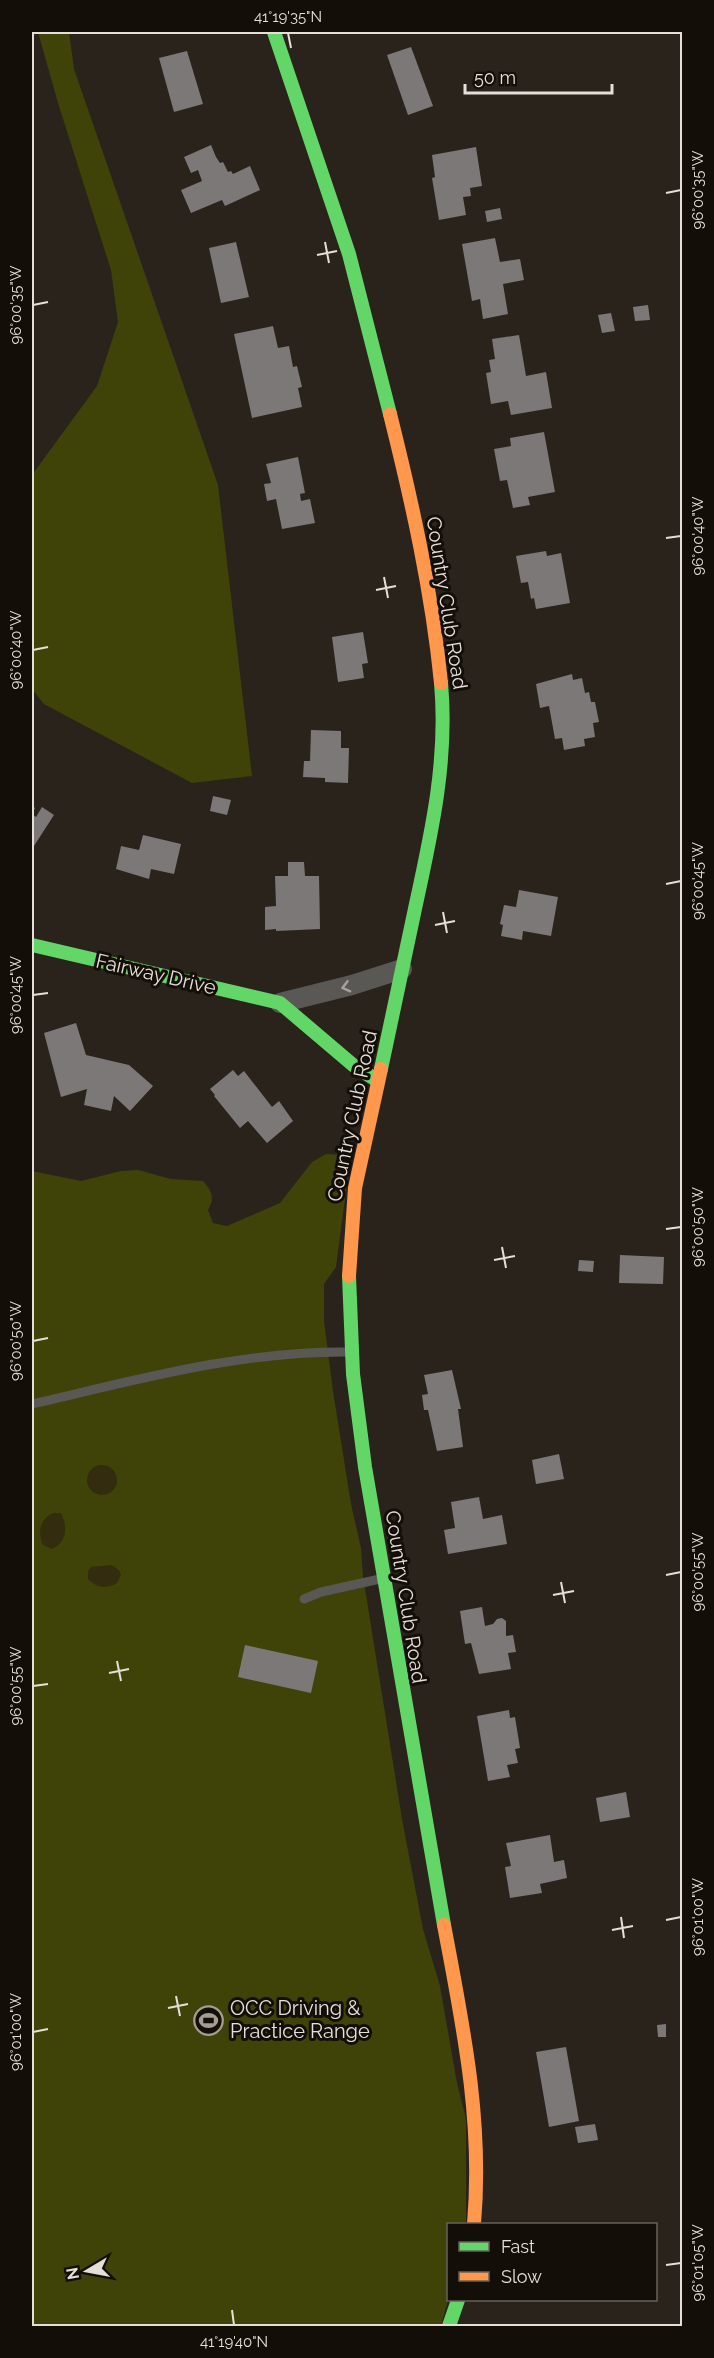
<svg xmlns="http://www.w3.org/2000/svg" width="714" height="2358" font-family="Raleway,sans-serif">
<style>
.green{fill:#3f4308}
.sand{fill:#332c0e}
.building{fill:#7c7878}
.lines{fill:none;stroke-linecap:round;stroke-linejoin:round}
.lane{stroke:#5a5855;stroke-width:9}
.street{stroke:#5a5855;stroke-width:20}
.fast{stroke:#63d668;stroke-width:14}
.slow{stroke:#ff974d;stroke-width:14}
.oneway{stroke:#a7a29c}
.ticks{fill:none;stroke:#e6dfd7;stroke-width:2}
.labels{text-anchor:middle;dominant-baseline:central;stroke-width:6;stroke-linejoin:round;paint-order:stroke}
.street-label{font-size:20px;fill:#e6dfd7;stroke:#130e08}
.poi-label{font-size:20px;fill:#e6dfd7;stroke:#130e08;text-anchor:start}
.neatline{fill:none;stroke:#e6dfd7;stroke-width:2}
.ticks-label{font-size:15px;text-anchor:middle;fill:#e6dfd7}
</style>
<rect width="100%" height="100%" fill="#29231c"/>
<!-- green -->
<g class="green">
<path d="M38 32H69L74 69 218 485 252 776 192 783 44 704 32 689V475L97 386 118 322 111 270 58 103Z"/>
<path d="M326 1154 341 1155 350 1161 336 1267 324 1284V1321L333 1391 351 1504 361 1548 363 1576 402 1819 423 1929 440 1986 457 2083 466 2119V2224H448V2300L441 2326H32V1171L81 1181 121 1171 138 1170 171 1179 203 1181C212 1191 215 1198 208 1210L213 1223 227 1226 280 1203 312 1162Z"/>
</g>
<!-- sand -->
<g class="sand">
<circle cx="102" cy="1480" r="15"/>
<path d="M54 1513H61C68 1527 67 1542 52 1549L43 1545C37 1532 40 1518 54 1513Z"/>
<path d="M111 1565 119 1570 121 1575 117 1583C107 1589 96 1588 88 1579V1571L91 1567Z"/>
</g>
<!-- building -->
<g class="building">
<path d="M411 47 433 106 408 115 387 55Z"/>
<path d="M187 51 203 104 174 112 159 58Z"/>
<path d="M211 145 216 157 220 163 223 162 228 172 231 171 233 174 250 166 260 190 225 206 222 200 191 213 181 190 202 181 198 170 191 173 184 157Z"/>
<path d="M476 147 482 186 470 188 471 196 463 197 466 215 439 220 432 178 435 177 432 155Z"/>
<path d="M500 208 502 219 487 222 485 211Z"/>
<path d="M495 238 500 262 520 259 524 280 503 284 508 314 483 319 480 299 472 301 462 244Z"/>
<path d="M236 242 249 297 221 303 209 248Z"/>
<path d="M648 305 650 320 635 321 633 307Z"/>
<path d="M611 313 615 331 602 333 598 315Z"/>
<path d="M273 326 278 348 289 346 293 367 297 366 302 387 298 388 302 407 252 418 234 334Z"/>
<path d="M519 335 526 376 546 372 552 408 511 415 508 401 491 404 486 373 491 372 489 360 495 359 492 339Z"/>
<path d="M544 432 555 492 528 497 530 505 513 508 507 480 500 481 494 449 511 446 510 438Z"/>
<path d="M298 457 305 493 300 494 301 501 310 499 315 523 282 529 276 499 267 501 264 484 271 483 266 464Z"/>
<path d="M546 551 547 556 561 553 570 603 536 609 534 598 531 599 528 582 521 583 516 556Z"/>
<path d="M363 632 368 663 362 664 364 678 338 682 332 637Z"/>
<path d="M572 674 573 680 582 678 585 693 589 692 591 702H595L599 722 593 723 595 737 584 739 585 746 564 750 562 738 555 739 549 706 540 708 536 684Z"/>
<path d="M311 730 341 731V748H349L348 783 325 782V778L303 777 304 761H310Z"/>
<path d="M213 796 231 800 227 815 210 811Z"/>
<path d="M32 806 35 808 32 814 36 817 42 807 54 815 32 849Z"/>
<path d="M143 835 181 844 174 874 151 869 149 879 116 869 121 846 139 850Z"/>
<path d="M288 862H304L305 876H319L320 929 276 931V929L265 930V907L276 906 275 876H288Z"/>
<path d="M519 890 558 897 551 936 523 931 522 940 501 936 503 925 500 924 504 905 516 907Z"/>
<path d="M76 1023 86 1055 129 1065 153 1086 130 1111 114 1096 111 1111 84 1105 87 1089 61 1097 44 1033Z"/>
<path d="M233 1070 238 1076 244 1071 272 1107 279 1101 293 1121 267 1143 248 1121 240 1128 214 1096 215 1095 210 1089Z"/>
<path d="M620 1255 664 1257 663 1284 619 1283Z"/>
<path d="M579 1260 594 1261 593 1272 578 1271Z"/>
<path d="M452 1370 461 1409H458L463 1447 437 1451 428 1410H424L422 1395 428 1394 424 1375Z"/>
<path d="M559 1454 564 1479 536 1484 532 1460Z"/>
<path d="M479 1497 483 1519 502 1515 507 1544 448 1554 444 1530 455 1528 451 1502Z"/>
<path d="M482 1607 485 1626 493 1624 497 1619 502 1618 506 1621V1636L513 1635 516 1652 508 1653 511 1669 479 1674 471 1643 465 1644 460 1611Z"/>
<path d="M245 1645 318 1661 311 1693 238 1677Z"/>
<path d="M509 1710 510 1718 515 1717 520 1748 515 1749 518 1763 507 1765 510 1777 488 1781 477 1716Z"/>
<path d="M626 1792 630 1817 600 1822 596 1798Z"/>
<path d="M550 1835 554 1862 564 1860 567 1878 540 1884 542 1893 510 1898 505 1867 511 1866 506 1843Z"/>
<path d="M666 2024V2037H658L657 2025Z"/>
<path d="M566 2047 579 2121 549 2127 536 2052Z"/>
<path d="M595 2124 598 2140 578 2143 575 2127Z"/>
</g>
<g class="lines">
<!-- lane -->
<g class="lane">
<path d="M32 1404C136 1380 239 1351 348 1352"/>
<path d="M304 1599 321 1592 380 1579"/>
</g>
<!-- street -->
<path class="street" d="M280 1003 352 985 402 969"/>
<!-- fast -->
<g class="fast">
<path d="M274 32 349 254 390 414"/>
<path d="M32 945 280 1003 353 1065 378 1081"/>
<path d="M381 1069C393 1014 404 959 416 904 432 831 448 758 441 683"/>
<path d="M349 1276 353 1374 365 1467 444 1925"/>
<path d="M449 2326 458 2300"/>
</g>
<!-- slow -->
<g class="slow">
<path d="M390 414C412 502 432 592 441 683"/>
<path d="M349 1276 355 1188 381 1069"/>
<path d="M444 1925C463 2026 483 2121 474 2224"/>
</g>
</g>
<!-- one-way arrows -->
<defs><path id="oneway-chevron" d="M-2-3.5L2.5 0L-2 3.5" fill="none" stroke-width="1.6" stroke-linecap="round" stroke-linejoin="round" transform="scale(1.5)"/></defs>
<use class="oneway" href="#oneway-chevron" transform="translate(346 987) rotate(165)"/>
<!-- ticks -->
<path class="ticks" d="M288 33 291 48M666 193 681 190M325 242 329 263M317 255 337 251M33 305 48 302M666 538 681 536M384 577 388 598M376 590 396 586M33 650 48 647M666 884 681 881M443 912 447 933M435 925 455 921M33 995 48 993M666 1229 681 1227M502 1247 506 1268M494 1260 515 1256M33 1341 48 1338M666 1575 681 1572M561 1582 565 1603M553 1595 574 1591M117 1661 121 1681M109 1673 129 1669M33 1686 48 1684M621 1917 624 1938M666 1920 681 1917M612 1930 633 1926M176 1996 180 2016M168 2008 188 2004M33 2032 48 2029M666 2265 681 2263M232 2310 234 2325"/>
<!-- icons -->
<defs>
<symbol id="stadium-ring" viewBox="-11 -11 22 22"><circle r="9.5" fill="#130e08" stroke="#a49d96" stroke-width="1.5"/><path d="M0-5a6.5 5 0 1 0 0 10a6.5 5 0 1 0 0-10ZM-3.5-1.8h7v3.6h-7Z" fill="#a49d96"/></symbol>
</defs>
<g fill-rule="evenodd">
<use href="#stadium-ring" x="192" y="2004" width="33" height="33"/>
</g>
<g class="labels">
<!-- street labels -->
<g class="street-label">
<text transform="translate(447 603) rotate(81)">Country Club Road</text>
<text transform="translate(156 974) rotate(13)">Fairway Drive</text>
<text transform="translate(352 1116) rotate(-78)">Country Club Road</text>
<text transform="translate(406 1597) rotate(81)">Country Club Road</text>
</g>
<!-- poi labels -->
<g class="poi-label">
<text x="230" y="2008">OCC Driving &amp;<tspan x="230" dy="23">Practice Range</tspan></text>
</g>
</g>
<!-- border -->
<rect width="714" height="2358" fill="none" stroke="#130e08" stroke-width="66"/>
<!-- legend -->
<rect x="447" y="2223" width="210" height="78" fill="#130e08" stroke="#67625b" stroke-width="1.5"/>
<rect x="459" y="2242" width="30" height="9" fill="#63d668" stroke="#67625b" stroke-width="1.5"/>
<text x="501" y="2253" font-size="18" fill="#e6dfd7">Fast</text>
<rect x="459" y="2272" width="30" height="9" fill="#ff974d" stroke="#67625b" stroke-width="1.5"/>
<text x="501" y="2283" font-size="18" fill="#e6dfd7">Slow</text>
<!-- north arrow -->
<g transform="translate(87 2271) rotate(260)" stroke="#130e08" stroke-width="4.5" paint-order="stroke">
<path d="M0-4.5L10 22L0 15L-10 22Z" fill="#e6dfd7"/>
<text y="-9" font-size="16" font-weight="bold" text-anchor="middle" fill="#e6dfd7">N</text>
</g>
<!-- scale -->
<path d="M465 84v9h147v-9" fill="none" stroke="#e6dfd7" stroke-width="3"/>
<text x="474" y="84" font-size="18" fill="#e6dfd7" stroke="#130e08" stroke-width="4.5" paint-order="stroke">50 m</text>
<rect x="33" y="33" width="648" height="2292" class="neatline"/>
<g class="ticks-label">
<text x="288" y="22">41°19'35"N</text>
<text transform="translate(698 190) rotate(-90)" y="5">96°00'35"W</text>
<text transform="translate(16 305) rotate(-90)" y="5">96°00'35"W</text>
<text transform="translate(698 536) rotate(-90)" y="5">96°00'40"W</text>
<text transform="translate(16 650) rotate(-90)" y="5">96°00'40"W</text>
<text transform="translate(698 881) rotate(-90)" y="5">96°00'45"W</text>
<text transform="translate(16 995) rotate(-90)" y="5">96°00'45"W</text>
<text transform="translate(698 1227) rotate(-90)" y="5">96°00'50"W</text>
<text transform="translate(16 1341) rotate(-90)" y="5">96°00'50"W</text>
<text transform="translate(698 1572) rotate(-90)" y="5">96°00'55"W</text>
<text transform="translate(16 1686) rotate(-90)" y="5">96°00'55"W</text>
<text transform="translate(698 1917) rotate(-90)" y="5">96°01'00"W</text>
<text transform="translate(16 2032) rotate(-90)" y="5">96°01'00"W</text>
<text transform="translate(698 2263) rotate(-90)" y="5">96°01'05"W</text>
<text x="234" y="2347">41°19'40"N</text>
</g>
</svg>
